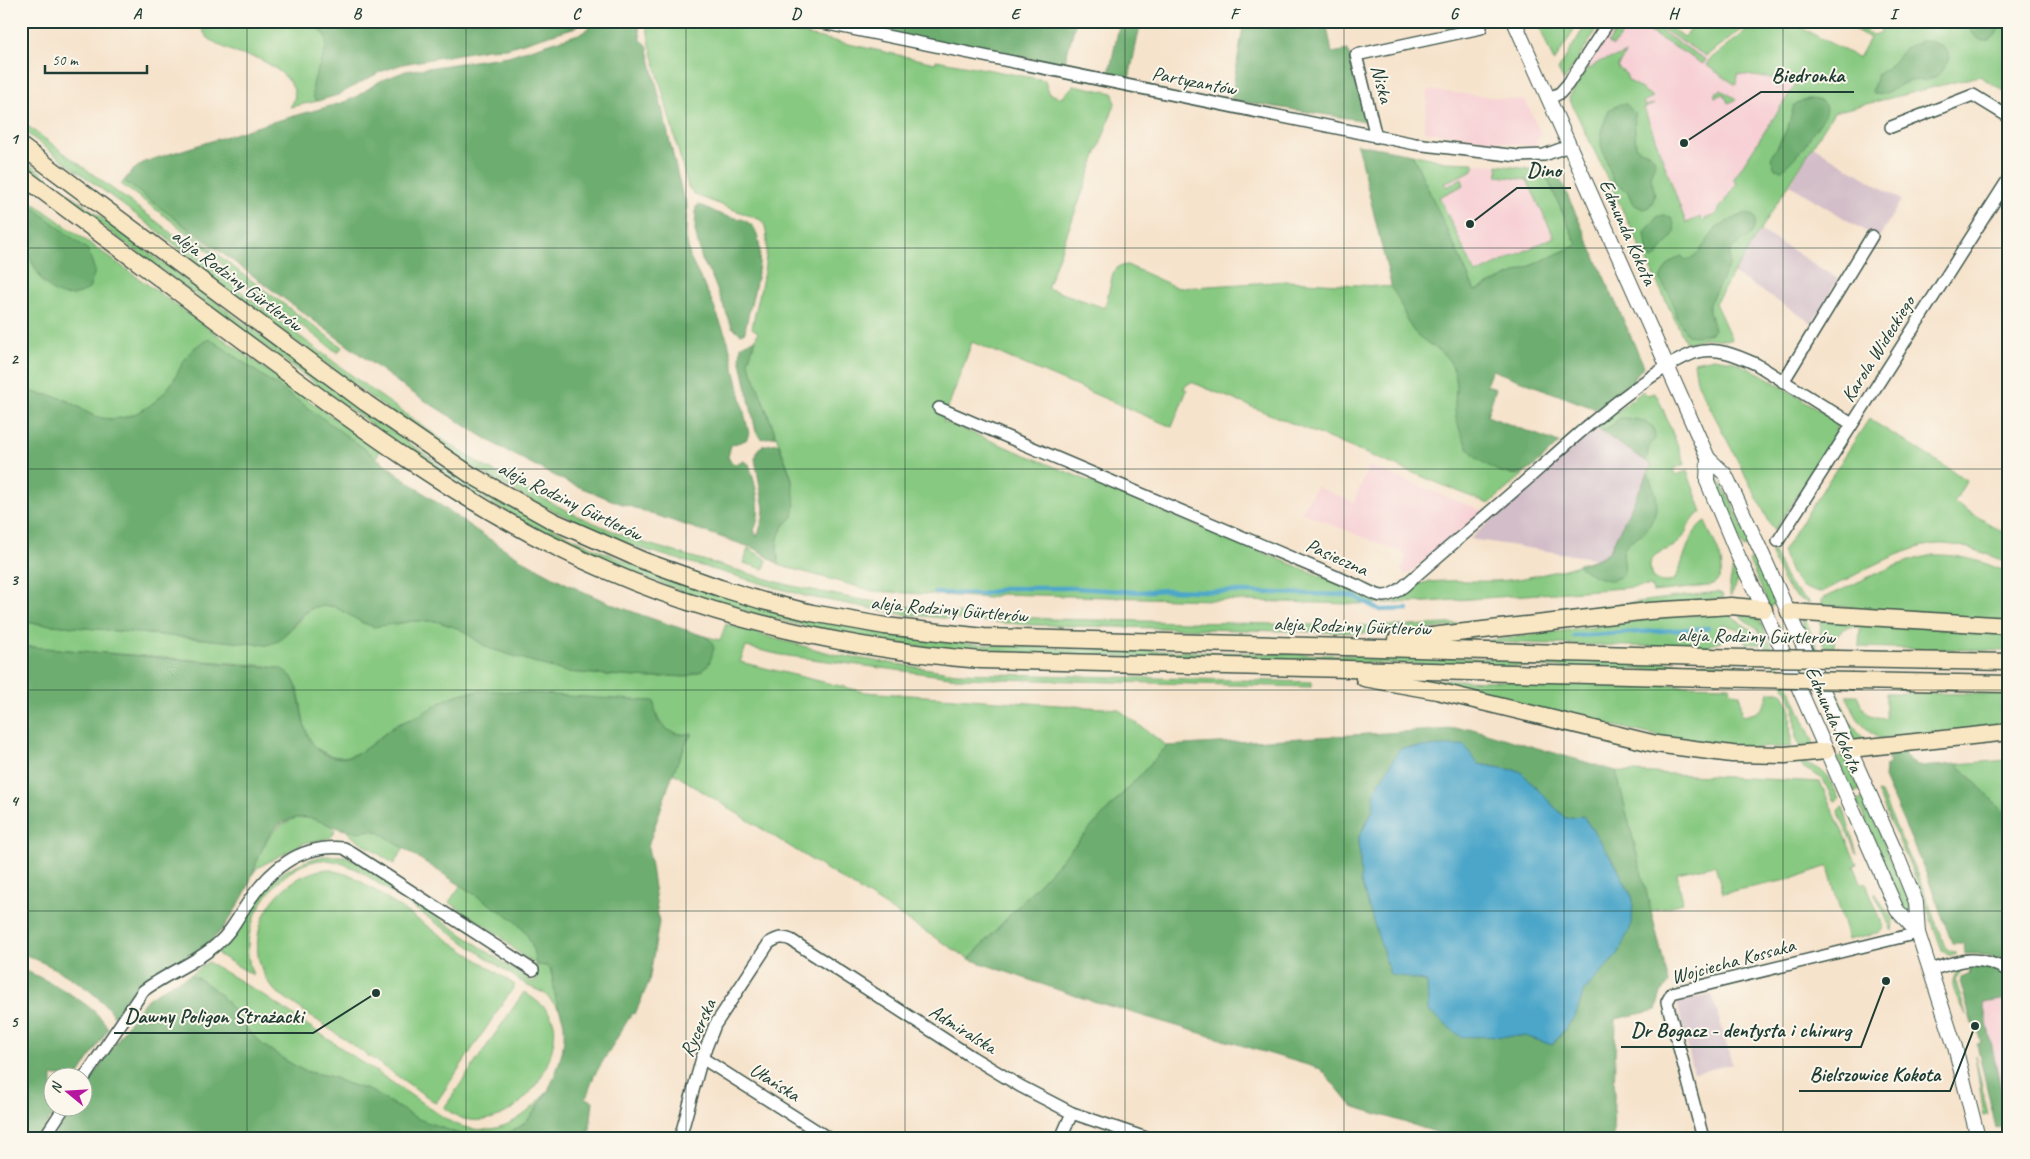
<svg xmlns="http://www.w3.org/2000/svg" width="2030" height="1159" font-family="Caveat,sans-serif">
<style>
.built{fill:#f7cfd4}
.industrial{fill:#d2bdc8}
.green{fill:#87c981;stroke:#53835a}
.forest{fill:#6dad6f;stroke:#467552;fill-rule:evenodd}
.water{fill:#4ca6c9;stroke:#36727e}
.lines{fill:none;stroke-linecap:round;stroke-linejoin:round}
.stream{stroke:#4ca6c9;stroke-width:4.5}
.minor-casing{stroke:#3f564b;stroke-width:14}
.tertiary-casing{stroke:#3f564b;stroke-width:16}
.secondary-casing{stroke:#3f564b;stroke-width:19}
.minor{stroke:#fff;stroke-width:11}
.tertiary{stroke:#fff;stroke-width:14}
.secondary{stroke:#f9e7c3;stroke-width:16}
.secondary-bridge-casing{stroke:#3f564b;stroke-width:19;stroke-linecap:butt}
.secondary-bridge{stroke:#f9e7c3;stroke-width:16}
.grid{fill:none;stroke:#1f3d34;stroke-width:1;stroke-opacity:0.55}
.labels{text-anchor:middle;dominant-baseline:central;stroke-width:4;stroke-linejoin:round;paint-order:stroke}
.street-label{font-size:20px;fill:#1f3d34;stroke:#fbf7ec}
.leader{fill:none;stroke:#1f3d34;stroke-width:2}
.callout-dot{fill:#1f3d34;stroke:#fbf7ec;stroke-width:2}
.callout-label{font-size:21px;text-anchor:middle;font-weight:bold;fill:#1f3d34;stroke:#fbf7ec;stroke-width:4;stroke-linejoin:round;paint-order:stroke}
.neatline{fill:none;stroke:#1f3d34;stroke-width:2}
.grid-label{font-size:16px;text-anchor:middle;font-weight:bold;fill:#1f3d34}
</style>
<rect width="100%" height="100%" fill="#fbf7ec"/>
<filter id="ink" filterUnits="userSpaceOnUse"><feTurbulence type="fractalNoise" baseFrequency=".02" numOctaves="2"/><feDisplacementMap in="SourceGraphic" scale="10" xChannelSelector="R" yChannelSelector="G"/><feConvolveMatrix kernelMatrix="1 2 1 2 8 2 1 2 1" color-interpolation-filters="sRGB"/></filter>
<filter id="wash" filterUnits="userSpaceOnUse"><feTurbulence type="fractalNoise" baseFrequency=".0096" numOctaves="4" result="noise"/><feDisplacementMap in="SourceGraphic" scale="20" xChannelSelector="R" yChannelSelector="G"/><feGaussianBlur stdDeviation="1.12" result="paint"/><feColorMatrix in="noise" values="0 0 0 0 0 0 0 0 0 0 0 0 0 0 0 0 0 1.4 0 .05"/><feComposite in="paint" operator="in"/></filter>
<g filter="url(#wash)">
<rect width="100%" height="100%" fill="#f6e3cc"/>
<!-- built -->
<g class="built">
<path d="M1617 21H1650L1710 59 1706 65 1735 84 1737 74 1778 79 1777 88 1784 78 1795 85 1734 180 1737 182 1696 247 1588 67Z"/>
<path d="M1428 90 1526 101 1541 134 1536 143 1537 147 1424 131Z"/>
<path d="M1412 154 1445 162 1483 164 1544 171 1577 245 1475 291Z"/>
<path d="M1369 466 1483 511 1406 575 1401 571 1406 558 1405 554 1301 512 1316 487 1354 502Z"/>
<path d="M2009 999V1138H2003L2001 1126 2008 1124 1983 1003Z"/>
</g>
<!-- industrial -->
<g class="industrial">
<path d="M1813 146 1901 200 1878 239 1790 185Z"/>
<path d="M1761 231 1838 279 1812 323 1733 273Z"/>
<path d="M1596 428 1652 465 1609 552 1599 559 1470 539Z"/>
<path d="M1712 995 1732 1064 1694 1073 1677 1003 1680 1000Z"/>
</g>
<!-- green -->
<g class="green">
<path d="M199 21 335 22 318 101 290 107C306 87 276 67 259 59 252 56 243 56 236 53 227 49 216 44 208 38 204 34 201 27 199 21Z"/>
<path d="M646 21H744L935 63 936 60 1045 80 1048 93 1062 98 1074 85 1113 93 1115 104 1047 288 1105 308 1113 273 1119 266 1127 265 1178 288 1288 281 1392 287 1436 331 1473 407 1516 466 1525 473 1489 504 1191 382 1183 388 1187 390 1172 427 972 342 943 421 1325 578C1341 585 1371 603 1388 603 1402 602 1410 584 1423 583 1447 579 1472 582 1496 581 1524 580 1585 567 1609 552L1652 465 1596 428 1643 391 1647 395 1654 393 1658 397 1685 464 1673 469 1675 475 1687 471 1702 512C1685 522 1690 531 1679 542 1666 555 1643 549 1652 577 1660 583 1667 584 1675 579 1685 561 1687 533 1705 522 1712 539 1737 577 1708 586L1653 592 1651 586 1428 602 1352 604 1001 594 989 598 873 591 779 565C776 543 775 532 793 517L792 478 748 361 758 332 752 328C756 306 777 234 761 220L695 195 688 187 650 45Z"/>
<path d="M1537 21H1580L1554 62Z"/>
<path d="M1588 21H1598L1601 23 1564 81 1558 70Z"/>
<path d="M1630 21H1645L1706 60 1703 64 1641 27 1625 31 1613 46 1608 43 1621 23 1624 24Z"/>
<path d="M1659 21H1668L1666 26 1685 37 1695 21H1754L1706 56 1657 26Z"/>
<path d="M1760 21H1788L1859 58 1870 38 1850 27 1851 24 1873 35 1880 33 1884 21 1898 23 1899 21H2007L2009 94 1979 76 1834 112 1715 303 1732 340 1704 338 1686 343 1569 98 1588 67 1591 69C1600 56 1614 61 1626 53L1617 67 1626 74 1628 80 1653 97 1643 102 1645 106 1654 104 1644 108 1686 223 1701 217 1702 220 1715 215 1737 183 1733 180 1795 85 1784 78 1777 89V79L1737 74 1736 85 1706 65 1710 59Z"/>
<path d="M1721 90 1735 98 1736 100 1728 103 1724 94 1715 97V93Z"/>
<path d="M21 121 160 224 245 295 366 386 434 434 480 464 544 499 578 516 634 540 788 585 856 599 944 612 1051 619 1365 626H1407L1480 622 1717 592 1722 594 1724 598 1392 633H1364L1033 625 965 620 901 614 805 596 632 546 534 502 464 462 384 407 229 291 167 238 21 129Z"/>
<path d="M1412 154 1445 162 1473 163 1475 165 1473 170 1444 183 1447 187 1462 179 1464 185 1439 197 1476 274 1554 237 1527 180 1498 176 1497 165 1544 171 1577 245 1475 291Z"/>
<path d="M21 158 355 405 442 466 496 499 540 522 596 549 665 577 891 635 973 644 1075 649 1738 664V672L1020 654C982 652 944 650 906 645 791 629 679 596 574 547 467 497 372 426 278 356 192 293 107 229 21 166Z"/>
<path d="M124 181 172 216 232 266 342 347 338 353 229 271 206 249 169 219 121 184Z"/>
<path d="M21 194 380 451 376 458 210 339C186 348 184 364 171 384 153 410 118 429 88 413 81 409 75 404 68 401 53 393 35 397 21 386V239L43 283 89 289 95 271 21 198Z"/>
<path d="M1713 358 1733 361 1761 374 1831 417 1837 423 1835 438 1774 531 1697 382 1694 362Z"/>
<path d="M1869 419 1967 480 1954 502 2009 536V563C1987 554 1966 545 1943 544 1910 542 1853 577 1822 592 1793 590 1793 575 1782 552Z"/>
<path d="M1715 473 1734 507 1750 545 1743 548 1713 476Z"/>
<path d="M748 548 767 560 764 569 744 563Z"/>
<path d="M1771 551 1774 552C1785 576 1785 585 1809 601V603C1785 595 1779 572 1770 552Z"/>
<path d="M1933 555C1961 554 1984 562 2009 573V622L1822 605V599C1858 583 1894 562 1933 555Z"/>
<path d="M1756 557 1777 603 1770 607 1749 561Z"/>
<path d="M1736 566C1740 577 1737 587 1730 596V583L1733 567Z"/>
<path d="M321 605 333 606 341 609 363 623 395 624 414 621H436L460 629 488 648 566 672 651 678 671 676 685 677 701 671 709 664 711 641 704 636 720 640 726 624 773 638 837 655 956 673 1312 682 1311 687 958 678 781 655 746 647 740 662 865 692 1118 709 1167 746 969 959 673 773 686 743 692 734C676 737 658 728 656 711L485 692C453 693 444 703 418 716 409 720 401 722 393 727 372 742 355 765 327 754 293 741 309 693 289 674 284 670 274 668 268 666L21 646V622L267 645C273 642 279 639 284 635 298 625 303 609 321 605Z"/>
<path d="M1716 614H1732L1733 618 1755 632 1761 645 1747 643 1738 629 1723 624 1722 641 1711 644 1710 648 1477 642 1671 617Z"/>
<path d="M1740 614H1757L1815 746 1800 747V743L1796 740 1794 707 1758 629 1742 618Z"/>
<path d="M1805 619 1849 720 1865 740H1854L1801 621Z"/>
<path d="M1821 620 2009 634V651L1859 647 1860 628C1846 624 1834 632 1834 647H1825L1820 636Z"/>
<path d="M1410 679 1730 686 1731 691 1740 695 1742 716C1757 714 1766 709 1769 692H1782L1790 708 1791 747 1745 748 1693 743 1649 734Z"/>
<path d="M1886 693 2009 694V725L1879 739C1876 733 1871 733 1867 729 1856 720 1852 707 1846 695H1857C1864 711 1867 718 1886 719Z"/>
<path d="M1843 754 1860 790 1853 793 1837 758Z"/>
<path d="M2009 760V817L1957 764Z"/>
<path d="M1802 763C1825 767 1830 779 1839 799L1836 801 1833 800 1823 779 1802 767Z"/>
<path d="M1616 771 1820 782 1857 864 1854 866 1862 884 1866 883 1884 928 1880 932 1848 940 1828 866 1792 879 1723 893 1715 865 1677 873 1683 903 1651 911Z"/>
<path d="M1877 792 1881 793 1920 881 1945 947 1950 951 1956 952V955H1948L1942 950 1917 881Z"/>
<path d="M1864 798 1913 910 1909 920 1857 801Z"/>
<path d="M1843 807 1857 854 1838 812 1839 809Z"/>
<path d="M297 818C311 817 326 819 335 830L333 835 330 838 304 843 257 868 252 876C262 849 267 827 297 818Z"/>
<path d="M370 829 387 836 404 848 394 864 350 835 347 831 354 832Z"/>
<path d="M323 856H345L352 859 532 982 535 981 536 965 516 951 499 935 449 902 461 885C478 897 512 915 524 930 532 940 535 953 541 965L547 966 550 969 560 1010 544 993 528 986 360 871C349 866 336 860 323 860 284 862 250 908 248 944 247 954 249 965 253 975L219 955 217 952C231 943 238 930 246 916 265 882 286 865 323 856Z"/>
<path d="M327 869 353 876 515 985 436 1103 275 991C234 945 270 876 327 869Z"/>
<path d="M1874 892 1893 920 1892 931Z"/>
<path d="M208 962 260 993 449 1121C488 1141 522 1124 547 1091 540 1102 533 1116 522 1125 476 1159 400 1110 358 1087L345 1083 333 1077 304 1071 290 1063 263 1045 240 1023 233 1010 220 994 201 980 190 975Z"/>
<path d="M1961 970V973L1955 979 1966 1015C1960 1002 1943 980 1961 970Z"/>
<path d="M524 992C534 999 547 1007 552 1018 557 1028 554 1043 551 1053 542 1088 506 1129 464 1119 457 1117 450 1112 444 1108Z"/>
<path d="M1975 1055 1988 1115 1984 1116Z"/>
</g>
<!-- forest -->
<g class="forest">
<path d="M304 21H332L354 26 384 21H583L576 27 507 48 487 49 403 64 380 72 338 95 318 101 314 99C304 69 353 38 304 21Z"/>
<path d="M596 21H638L641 40 647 45 682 193 687 204 686 236 690 258 710 297 728 341 749 434 746 440 731 445 728 457 731 462 735 464 743 461 749 464C755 484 764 511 754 530L757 537 763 519 764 508 755 459 758 449 762 446 778 443C787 466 799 492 793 517 775 531 776 544 779 565L756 549 614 501 567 482 503 449 411 392 124 181 131 172 144 162 269 123 341 103 354 98 380 81 406 71 508 56 582 33Z"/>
<path d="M821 21H1076L1064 65Z"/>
<path d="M1120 21H1141L1129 79 1109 74Z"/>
<path d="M1244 21H1326L1332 53 1348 50 1366 121 1231 100Z"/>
<path d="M1958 21H1999C2000 32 1994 41 1983 41 1972 37 1970 25 1958 21Z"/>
<path d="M1921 41C1933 40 1944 45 1950 56 1948 65 1941 74 1933 78 1925 82 1916 79 1907 82 1897 86 1885 97 1874 94L1872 91 1877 75 1893 63 1905 48Z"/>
<path d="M1808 99C1840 100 1821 122 1812 134 1810 137 1808 141 1806 144 1803 149 1787 166 1782 170L1775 169 1771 158 1788 127 1794 105Z"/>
<path d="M1620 104H1626L1634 112 1636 147C1641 152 1649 151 1653 157 1658 164 1651 169 1651 176 1652 190 1660 193 1649 207L1643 209 1633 204 1627 191 1613 181 1601 145V131L1609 110Z"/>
<path d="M1357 144 1412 154 1475 291 1577 245 1544 171 1557 172 1644 366 1633 379 1634 383 1600 409H1596L1492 370 1486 385 1496 388 1487 416 1559 443C1550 451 1534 469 1524 473 1507 480 1476 462 1468 447 1462 438 1456 422 1455 411 1454 396 1459 381 1452 366 1445 350 1427 345 1415 333 1404 320 1402 302 1392 289Z"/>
<path d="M21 198 88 250 95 271 89 289C59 306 45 288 32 262 29 254 23 246 21 237 19 225 21 210 21 198Z"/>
<path d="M698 205C708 206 714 213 723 215 730 218 739 217 746 221 776 237 748 305 745 332L741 334 732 327 712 277 702 260 695 231 696 207Z"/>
<path d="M1746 213 1754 216 1756 220 1753 231 1750 236 1733 247 1730 252 1729 266 1709 304V312L1714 329 1711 333C1706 335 1693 337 1687 335L1676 315 1671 297 1660 280C1663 270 1671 259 1682 256L1685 260 1690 259 1699 252 1718 226Z"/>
<path d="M1663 215 1671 217C1680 233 1670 240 1661 250 1657 255 1658 257 1652 259L1648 256 1645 232 1657 217Z"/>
<path d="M210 339C266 378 322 417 377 458 441 506 506 556 580 590 620 609 662 622 704 636L711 641 714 648 709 664 701 671 685 677 671 676 651 678 566 672 488 648 460 629 436 621H414L374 627 363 623 333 606 314 607 303 614 279 641 267 645 21 622V386C35 397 53 393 68 401 75 404 81 409 88 413 118 429 153 410 171 384 184 364 186 348 210 339Z"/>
<path d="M756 339 748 361 776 436 762 439 756 432 740 357 741 346Z"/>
<path d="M1619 418C1632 418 1644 419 1654 428L1655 439 1649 447 1646 461 1600 431 1611 426Z"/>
<path d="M1648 473C1650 481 1654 487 1656 494 1659 506 1653 525 1643 533 1637 537 1629 540 1625 547 1619 558 1633 575 1615 579 1610 581 1605 580 1600 578 1593 575 1582 571 1578 564L1599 559 1609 552Z"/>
<path d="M21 646 279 668C283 670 288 672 291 676 306 700 296 739 325 754 353 767 373 741 394 727 401 722 410 720 418 716 429 710 439 702 451 697 478 686 512 693 541 694 579 697 617 699 654 701 655 706 655 713 657 718 662 731 680 737 692 733L686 743 673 773 648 846 659 922 649 982 635 1014 632 1013 594 1076 586 1098 593 1101 589 1138H490C501 1136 513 1132 522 1125 546 1106 567 1056 564 1025 563 1017 559 1010 557 1003 553 992 554 980 551 969L546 966 536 965C532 942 529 933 511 918L377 831C368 829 360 833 351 831 326 828 309 808 282 823 263 833 255 870 247 889 240 903 232 916 223 928 207 950 178 963 155 976 147 981 136 986 130 994 125 999 123 1008 119 1014L113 1015C97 989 49 964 21 953Z"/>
<path d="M1469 728 1616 771 1669 983 1661 993 1656 1010 1616 1019 1613 1138H1455L1352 1106 1321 1069 1076 996 969 959 1167 746ZM1478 764 1520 771 1565 818 1583 816 1616 865 1633 899 1618 954 1584 991 1576 1015 1553 1045 1525 1036 1500 1035 1427 982 1390 973 1361 882 1359 837 1373 810Z"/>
<path d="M1903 750C1910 773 1937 765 1957 764L2009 817V962L1978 954H1965L1964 943H1952L1926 873 1884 778 1885 767 1890 763 1886 753Z"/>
<path d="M1982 965 2009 974V999L1983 1003 2008 1125 1996 1128 1977 1044 1981 1043 1976 1024H1972L1960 981 1961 978 1970 974 1968 967Z"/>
<path d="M21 969C44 978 99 1006 108 1029L78 1076H52V1106L58 1107 37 1138H21Z"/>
<path d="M190 975 201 980 220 994 233 1010 240 1023 263 1045 290 1063 304 1071 333 1077 345 1083 371 1091 416 1118 470 1138H52L73 1107 82 1106 83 1092 132 1018 147 999 166 987Z"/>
</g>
<!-- water -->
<path class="water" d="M1464 745 1478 764 1520 771 1565 818 1583 816 1616 865 1633 899 1632 924 1618 954 1584 991 1576 1015 1552 1045 1525 1036 1461 1037 1428 1011 1427 982 1390 974 1361 882 1359 837 1373 810 1375 790 1400 748Z"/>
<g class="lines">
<!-- stream -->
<g class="stream">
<path d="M935 593 982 594 1007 588H1074L1139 592 1165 590 1345 595 1353 596 1380 610 1408 609"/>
<path d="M1574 636 1708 628"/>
</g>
</g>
</g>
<g filter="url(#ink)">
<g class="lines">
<defs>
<g id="minor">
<path d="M813 21 1415 144 1518 156 1544 155 1569 146"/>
<path d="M1548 99 1560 93 1568 84 1609 21"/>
<path d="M1891 127 1973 95 2009 117"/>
<path d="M1376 137 1356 55 1481 28 1479 21"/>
<path d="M1783 382 1872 236"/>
<path d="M939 408 1358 586C1379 596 1383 602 1403 587 1445 550 1488 514 1530 477 1569 442 1607 407 1651 377 1664 368 1678 359 1694 353 1716 346 1736 355 1756 364L1852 424"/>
<path d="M1778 541 2009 178"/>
<path d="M1931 970C1963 959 1978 954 2009 971"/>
<path d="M702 1058 828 1138"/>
<path d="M82 1081 143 991C166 973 195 964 217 944 230 933 236 921 245 907 268 871 298 844 344 848L533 970"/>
<path d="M44 1138 65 1106"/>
<path d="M680 1138 702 1058 715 1025 769 943C777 938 783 936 791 940L972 1057 1020 1086 1072 1113 1146 1138"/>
<path d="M1061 1138 1072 1113"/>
<path d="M1703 1138 1667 1002 1672 993 1918 933"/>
</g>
<g id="tertiary">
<path d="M1514 21 1708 458 1725 474 1760 549 1898 858 1916 902 1918 933 1955 1047 1978 1138"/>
<path d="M1708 458 1707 481 1739 558 1764 609 1897 910 1918 933"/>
</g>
<g id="secondary">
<path d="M21 146 366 403 471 475 553 521 644 561 720 588 763 601 812 613 885 626 984 637 1744 658"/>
<path d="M21 175C102 235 183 296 264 356 358 426 453 496 558 548 690 614 836 648 981 660L1752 679"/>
<path d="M1789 612 2009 626"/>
<path d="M1396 640 1649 611 1731 606 1764 609"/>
<path d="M1838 659 2009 662"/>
<path d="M1364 678 1437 691 1656 744 1732 754 1785 755 1826 751"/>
<path d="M1853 681 2009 684"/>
<path d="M1850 749 2009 732"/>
</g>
</defs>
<!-- minor casing -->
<use href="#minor" class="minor-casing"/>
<!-- tertiary casing -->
<use href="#tertiary" class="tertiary-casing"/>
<!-- secondary casing -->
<use href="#secondary" class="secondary-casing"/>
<!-- minor -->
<use href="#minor" class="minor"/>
<!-- tertiary -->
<use href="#tertiary" class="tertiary"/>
<!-- secondary -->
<use href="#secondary" class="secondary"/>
<defs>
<g id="secondary-bridge">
<path d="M1744 658 1838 659"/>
<path d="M1752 679 1853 681"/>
</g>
</defs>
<!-- secondary-bridge casing -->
<use href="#secondary-bridge" class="secondary-bridge-casing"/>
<!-- secondary-bridge -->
<use href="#secondary-bridge" class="secondary-bridge"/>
</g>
</g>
<!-- grid -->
<path class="grid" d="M247 21V1138M466 21V1138M686 21V1138M905 21V1138M1125 21V1138M1344 21V1138M1564 21V1138M1783 21V1138M21 248H2009M21 469H2009M21 690H2009M21 911H2009"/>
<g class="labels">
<!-- street labels -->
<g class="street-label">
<text transform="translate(1194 81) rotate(11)">Partyzantów</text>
<text transform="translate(1382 84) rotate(76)">Niska</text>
<text transform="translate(1628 232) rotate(66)">Edmunda Kokota</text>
<text transform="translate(237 280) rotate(37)">aleja Rodziny Gürtlerów</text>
<text transform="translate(1878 349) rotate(-58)">Karola Wideckiego</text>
<text transform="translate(570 501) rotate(26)">aleja Rodziny Gürtlerów</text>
<text transform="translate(1337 557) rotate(24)">Pasieczna</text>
<text transform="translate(949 609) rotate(5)">aleja Rodziny Gürtlerów</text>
<text transform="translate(1352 626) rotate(2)">aleja Rodziny Gürtlerów</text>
<text transform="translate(1756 636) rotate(1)">aleja Rodziny Gürtlerów</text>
<text transform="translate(1834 719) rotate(66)">Edmunda Kokota</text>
<text transform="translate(1733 961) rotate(-15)">Wojciecha Kossaka</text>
<text transform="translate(698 1028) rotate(-66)">Rycerska</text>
<text transform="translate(963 1029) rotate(32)">Admiralska</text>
<text transform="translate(775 1082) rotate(32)">Ułańska</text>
</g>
</g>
<!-- callouts -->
<path class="leader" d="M1684 143L1761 92H1854M1470 224L1517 188H1571M376 993L313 1033H114M1886 981L1861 1047H1621M1975 1026L1950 1091H1799"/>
<g class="callout-dot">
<circle cx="1684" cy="143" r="5"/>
<circle cx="1470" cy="224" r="5"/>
<circle cx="376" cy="993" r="5"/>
<circle cx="1886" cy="981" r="5"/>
<circle cx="1975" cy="1026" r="5"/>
</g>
<g class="callout-label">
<text x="1808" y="82">Biedronka</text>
<text x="1544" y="177">Dino</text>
<text x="214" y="1023">Dawny Poligon Strażacki</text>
<text x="1741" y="1037">Dr Bogacz - dentysta i chirurg</text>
<text x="1875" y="1081">Bielszowice Kokota</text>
</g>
<!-- margin -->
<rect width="2030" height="1159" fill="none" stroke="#fbf7ec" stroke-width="55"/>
<!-- north arrow -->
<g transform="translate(68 1092) rotate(288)"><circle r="24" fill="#fbf7ec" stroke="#a3ada2"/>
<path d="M0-4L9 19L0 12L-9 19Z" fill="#b5179e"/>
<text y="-8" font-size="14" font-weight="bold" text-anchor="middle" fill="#1f3d34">N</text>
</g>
<!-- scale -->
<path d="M45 65v8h102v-8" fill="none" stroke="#1f3d34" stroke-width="2.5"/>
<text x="52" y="65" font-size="15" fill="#1f3d34" stroke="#fbf7ec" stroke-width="4" paint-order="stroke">50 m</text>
<rect x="28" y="28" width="1974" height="1104" class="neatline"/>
<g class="grid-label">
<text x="137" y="19">A</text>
<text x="357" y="19">B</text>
<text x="576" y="19">C</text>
<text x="796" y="19">D</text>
<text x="1015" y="19">E</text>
<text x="1234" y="19">F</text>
<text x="1454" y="19">G</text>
<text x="1673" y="19">H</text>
<text x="1893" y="19">I</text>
<text x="14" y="144">1</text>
<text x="14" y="364">2</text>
<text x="14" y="585">3</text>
<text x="14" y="806">4</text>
<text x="14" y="1027">5</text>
</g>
</svg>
